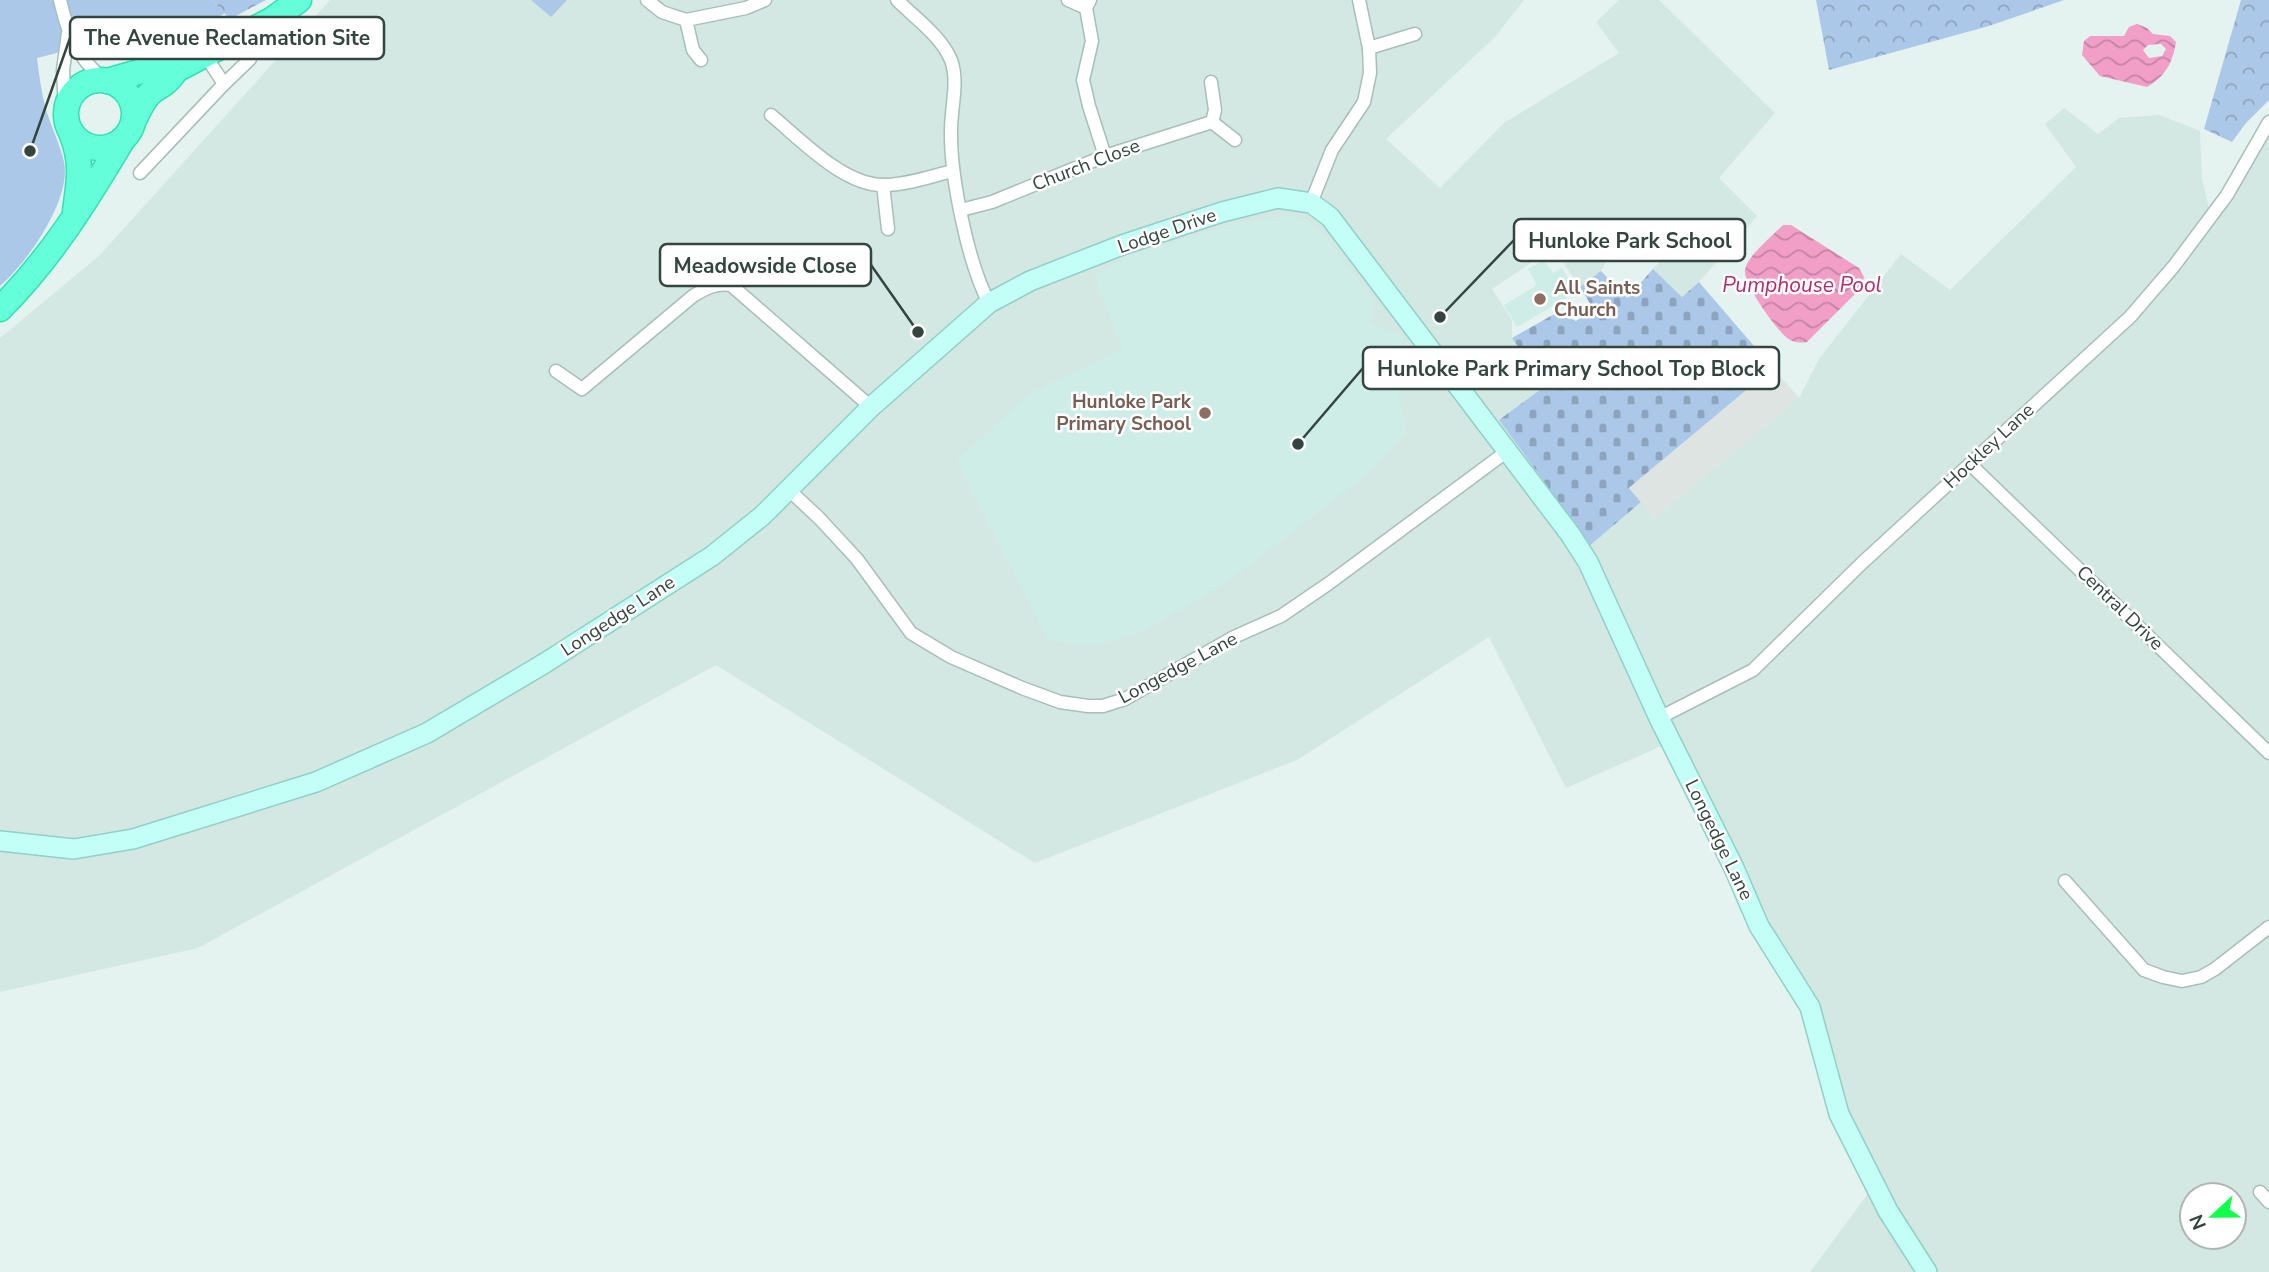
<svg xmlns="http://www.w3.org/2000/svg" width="2269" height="1272" font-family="'Nunito Sans',sans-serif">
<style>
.residential{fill:#d3e7e3;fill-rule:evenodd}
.education{fill:#ceede7}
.forest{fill:url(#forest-crowns)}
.cemetery{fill:url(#cemetery-stones)}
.park{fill:#acc8e9}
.parking{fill:#dde4e2}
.water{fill:url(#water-waves);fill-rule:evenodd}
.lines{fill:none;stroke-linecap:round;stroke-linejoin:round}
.street-casing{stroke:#a7bfb9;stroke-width:15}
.secondary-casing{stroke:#91d0c6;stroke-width:22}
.highway-casing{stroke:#31e1b1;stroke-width:27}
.street{stroke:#fff;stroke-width:12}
.secondary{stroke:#c3fff6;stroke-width:19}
.highway{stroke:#64ffda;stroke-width:24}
.education-dot{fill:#8d6e63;stroke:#fff;stroke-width:2.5}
.labels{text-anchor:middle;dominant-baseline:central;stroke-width:5;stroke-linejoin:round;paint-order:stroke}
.street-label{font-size:19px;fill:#344540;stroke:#fff}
.education-label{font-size:19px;font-weight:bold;fill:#785e54;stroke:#fff;text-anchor:start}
.water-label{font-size:21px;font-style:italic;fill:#b42b6d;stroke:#fff}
.leader{fill:none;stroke:#344540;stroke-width:2.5}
.callout-dot{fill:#344540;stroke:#fff;stroke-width:2.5}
.callout{fill:#fff;stroke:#344540;stroke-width:2.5}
.callout-label{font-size:21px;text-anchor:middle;font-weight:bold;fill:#344540}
</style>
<defs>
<pattern id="forest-crowns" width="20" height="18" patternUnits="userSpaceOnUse" patternTransform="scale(1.75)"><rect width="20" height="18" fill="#acc8e9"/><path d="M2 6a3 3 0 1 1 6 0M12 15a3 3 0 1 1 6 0" fill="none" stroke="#8da4be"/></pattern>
<pattern id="cemetery-stones" width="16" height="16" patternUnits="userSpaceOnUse" patternTransform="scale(1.75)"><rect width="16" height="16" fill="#acc8e9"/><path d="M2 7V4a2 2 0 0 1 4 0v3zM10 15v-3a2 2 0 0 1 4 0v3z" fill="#8da4be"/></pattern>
<pattern id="water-waves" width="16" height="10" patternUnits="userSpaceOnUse" patternTransform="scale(1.75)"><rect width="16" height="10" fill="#f29fc8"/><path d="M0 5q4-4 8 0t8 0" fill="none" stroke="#c583a4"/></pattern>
</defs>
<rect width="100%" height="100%" fill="#e5f3f0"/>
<!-- residential -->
<path class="residential" d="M330 0H1524L1495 37 1386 139 1440 188 1504 123 1619 53 1596 22 1619 0H1659L1775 113 1719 178 1757 216 1699 282 1682 297 1653 269 1676 245 1627 225 1601 271 1580 287 1553 248 1492 289 1512 320V338L1545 386 1499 420 1543 480 1587 548 1641 502 1654 518 1799 398 1819 359 1901 254 1950 290 2076 167 2045 124 2064 108 2098 134 2119 118 2160 115 2200 131 2202 179 2213 225 2269 132V1272H1810L1878 1180 1852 1136 1813 1010 1758 913 1680 738 1566 788 1489 637 1297 760 1035 863 716 665 198 948 0 992V338L99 256ZM2192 1195H2234V1237H2192Z"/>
<!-- education -->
<g class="education">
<path d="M1290 215 1307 220 1322 232 1373 298 1371 324 1400 334 1421 361 1396 379 1406 432 1374 469 1227 582 1143 631 1096 645 1049 641 957 461 1028 394 1123 349 1094 276 1130 255 1237 223Z"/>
<path d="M1544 260 1553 273 1562 268 1577 292 1517 327 1504 305 1537 285 1528 269Z"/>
</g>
<!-- forest -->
<g class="forest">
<path d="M212 0H266L230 19Z"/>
<path d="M1816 0H2064L1989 26 1829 70Z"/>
<path d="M2241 0H2269V100L2246 123 2232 142 2204 129Z"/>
</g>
<!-- cemetery -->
<path class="cemetery" d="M1653 269 1682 297 1699 282 1773 368 1629 488 1641 502 1587 548 1543 480 1499 420 1545 386 1512 338 1556 313 1576 321 1594 310 1580 287 1601 271 1627 298Z"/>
<!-- park -->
<g class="park">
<path d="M0 0H212L225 13 187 34 113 55 100 42 37 58C39 74 41 90 45 106 50 125 60 143 64 162 72 199 27 263 0 286Z"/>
<path d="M531 0H567L551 17Z"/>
</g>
<!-- parking -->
<path class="parking" d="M1773 368 1799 398 1654 518 1629 488Z"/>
<!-- water -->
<g class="water">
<path d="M2137 24 2147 28 2153 34 2170 36 2176 42C2173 62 2165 77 2147 87L2100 76 2082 55 2084 41 2090 36H2124L2129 27ZM2161 44 2166 49 2162 56 2149 58 2143 50 2148 45Z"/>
<path d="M1783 225H1791L1859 268 1864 277 1861 288 1807 342C1799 343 1794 343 1787 338 1776 329 1743 284 1745 270 1747 256 1773 235 1783 225Z"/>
</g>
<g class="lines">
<defs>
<g id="street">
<path d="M60 0C68 35 76 56 104 80"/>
<path d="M647 0 662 12 686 20 693 50 701 60"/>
<path d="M897 0C915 18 941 36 951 60 959 82 951 107 951 130 950 176 968 263 989 303"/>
<path d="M1068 0 1086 8"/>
<path d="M1090 0 1086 8 1092 41 1083 80 1089 106 1105 156"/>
<path d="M686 20 746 8 765 0"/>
<path d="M1369 48 1415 34"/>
<path d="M224 84 250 59"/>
<path d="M65 108 63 70 68 33"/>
<path d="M771 115C800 139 844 186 884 185 907 185 931 176 953 171"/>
<path d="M1212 122 1235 140"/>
<path d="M140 173 224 84 205 55"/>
<path d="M883 185 888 229"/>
<path d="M1311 203 1332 150 1364 102 1370 73 1369 48 1359 0"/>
<path d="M961 210 992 202 1105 156 1212 122 1215 110 1211 82"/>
<path d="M556 371 582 389 693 296C706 288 715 283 731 285L871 407"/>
<path d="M1970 464 2269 753"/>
<path d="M789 490 819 518 857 559 911 633 951 657 1022 688 1060 702 1088 706H1103L1125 699 1234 637 1281 616 1328 584 1506 452"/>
<path d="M1659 718 1753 670 1862 563 2130 317 2174 266 2227 195 2269 122"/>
<path d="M2065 881 2144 970 2163 977 2182 981 2201 977 2215 969 2269 927"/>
<path d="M2260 1192 2269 1202"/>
</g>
<path id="secondary" d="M0 841 74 849 133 839 316 782 427 733 545 663 712 556 762 516 871 407 989 303 1030 281 1122 245 1222 212 1278 198 1311 203 1330 217 1570 534 1588 562 1659 718 1734 868 1759 926 1810 1007 1839 1114 1888 1211 1927 1272"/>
<g id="highway">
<circle cx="100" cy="114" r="34"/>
<path d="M107 81 156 67 176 70"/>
<path d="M134 120C139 110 144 97 154 90 164 84 169 81 176 70L273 19 299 0"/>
<path d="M72 135C83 164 79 181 75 211"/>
<path d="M0 309C50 259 87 200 123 139"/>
</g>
</defs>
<!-- street casing -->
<use href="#street" class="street-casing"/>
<!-- secondary casing -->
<use href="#secondary" class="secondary-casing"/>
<!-- highway casing -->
<use href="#highway" class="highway-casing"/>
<!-- street -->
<use href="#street" class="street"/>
<!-- secondary -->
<use href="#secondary" class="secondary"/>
<!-- highway -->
<use href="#highway" class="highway"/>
</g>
<!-- markers -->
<g class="education-dot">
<circle cx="1540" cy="299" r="7"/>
<circle cx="1205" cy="413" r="7"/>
</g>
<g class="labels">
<!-- street labels -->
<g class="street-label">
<text transform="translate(1086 165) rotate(-21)">Church Close</text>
<text transform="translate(1167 231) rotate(-19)">Lodge Drive</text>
<text transform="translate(1989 446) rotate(-43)">Hockley Lane</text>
<text transform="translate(2120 608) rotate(44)">Central Drive</text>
<text transform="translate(618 616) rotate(-33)">Longedge Lane</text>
<text transform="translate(1178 668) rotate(-28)">Longedge Lane</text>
<text transform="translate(1719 840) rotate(64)">Longedge Lane</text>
</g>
<!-- education labels -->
<g class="education-label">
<text x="1554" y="288">All Saints<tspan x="1554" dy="22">Church</tspan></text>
<text x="1191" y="402" text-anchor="end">Hunloke Park<tspan x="1191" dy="22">Primary School</tspan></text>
</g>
<!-- water labels -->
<g class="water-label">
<text x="1802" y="285">Pumphouse Pool</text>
</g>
</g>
<!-- callouts -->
<path class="leader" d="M30 151L70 38M1440 317L1514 240M918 332L871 265M1298 444L1363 368"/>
<g class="callout-dot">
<circle cx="30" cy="151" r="7"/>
<circle cx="1440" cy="317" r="7"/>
<circle cx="918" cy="332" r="7"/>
<circle cx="1298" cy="444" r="7"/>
</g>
<g class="callout">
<rect x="70" y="17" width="314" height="42" rx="7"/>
<rect x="1514" y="219" width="231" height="42" rx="7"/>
<rect x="660" y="244" width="211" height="42" rx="7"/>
<rect x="1363" y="347" width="416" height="42" rx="7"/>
</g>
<g class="callout-label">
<text x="227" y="45">The Avenue Reclamation Site</text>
<text x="1630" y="248">Hunloke Park School</text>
<text x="765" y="273">Meadowside Close</text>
<text x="1571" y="376">Hunloke Park Primary School Top Block</text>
</g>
<!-- north arrow -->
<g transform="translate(2213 1216) rotate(248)"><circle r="33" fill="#ffffff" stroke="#aeb5b3" stroke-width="2"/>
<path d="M0-5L12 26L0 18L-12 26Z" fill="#10ff4b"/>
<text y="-10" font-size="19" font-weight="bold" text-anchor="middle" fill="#344540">N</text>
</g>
</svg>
